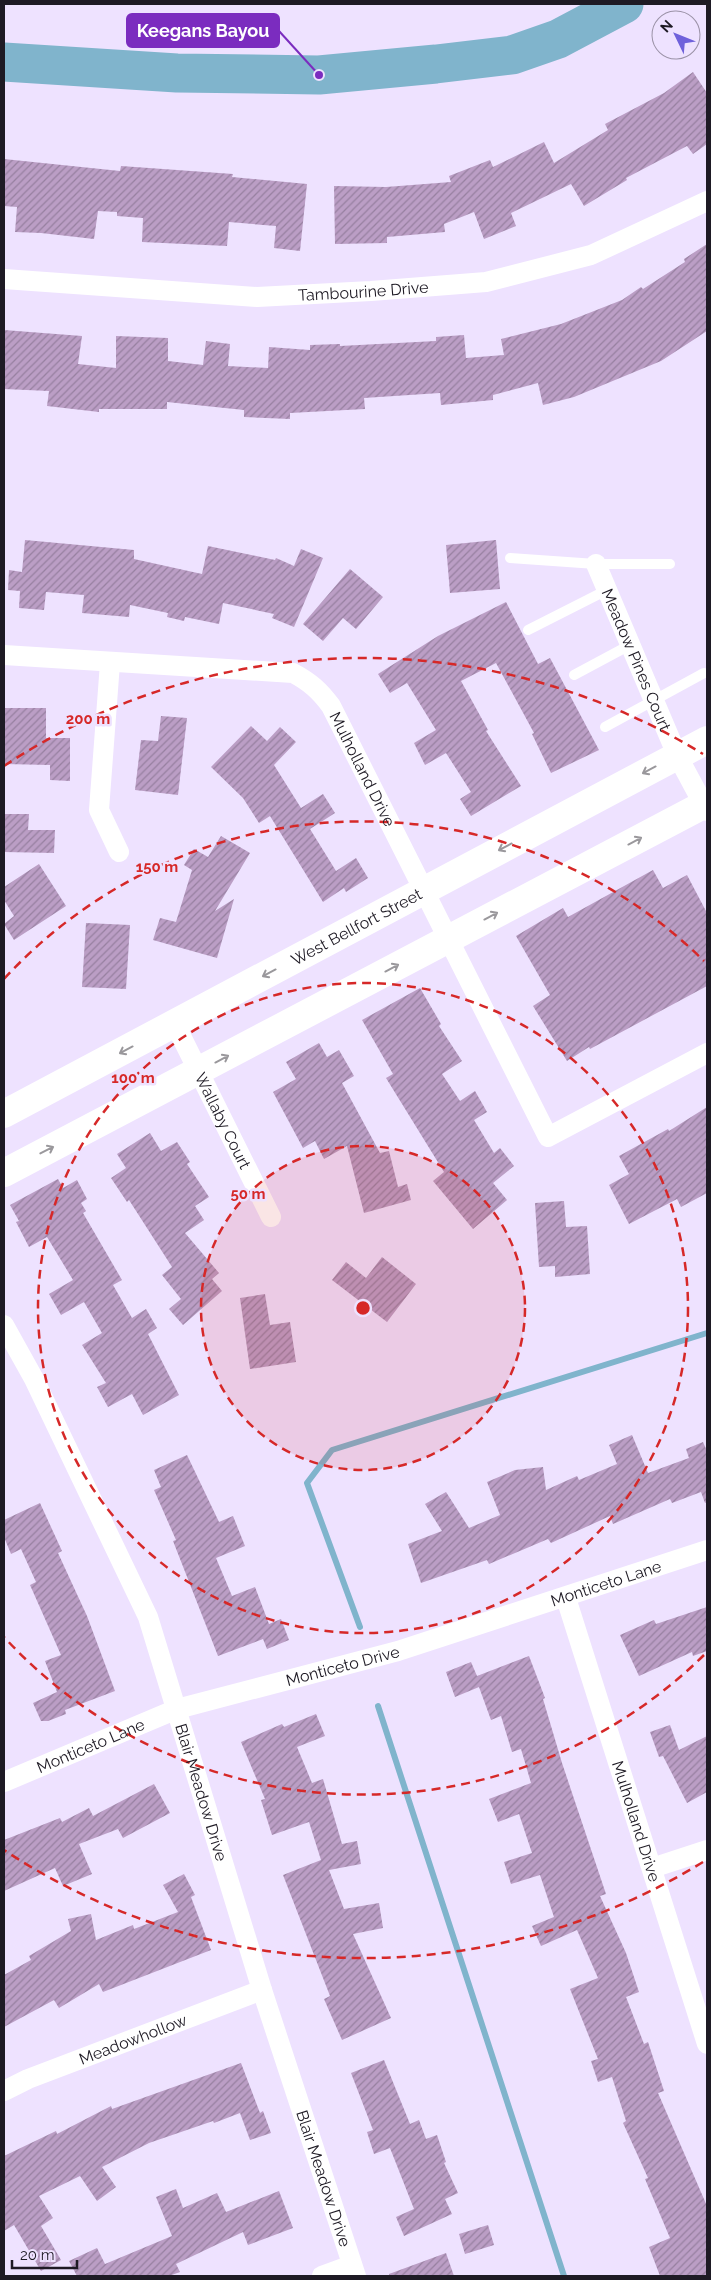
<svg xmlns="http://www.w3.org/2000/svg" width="711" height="2280" font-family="Raleway,sans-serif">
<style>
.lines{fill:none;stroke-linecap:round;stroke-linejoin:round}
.stream{stroke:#80b4cc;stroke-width:6}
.river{stroke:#80b4cc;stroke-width:39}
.building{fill:url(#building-hatch)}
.service{stroke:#fff;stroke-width:10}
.minor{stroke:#fff;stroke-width:20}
.secondary{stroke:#fff;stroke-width:28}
.oneway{stroke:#9a989c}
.ring{fill:none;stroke:#d62828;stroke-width:2.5;stroke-dasharray:9 6}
.labels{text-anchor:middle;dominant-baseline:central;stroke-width:5;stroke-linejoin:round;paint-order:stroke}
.street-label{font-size:16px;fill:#1e1a24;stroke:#eee2ff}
.centre{fill:#d62828;stroke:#eee2ff;stroke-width:2.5}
.ring-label{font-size:15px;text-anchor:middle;font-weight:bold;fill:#d62828;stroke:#eee2ff;stroke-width:5;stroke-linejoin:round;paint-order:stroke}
.leader{fill:none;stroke:#7b2cbf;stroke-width:2}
.callout-dot{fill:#7b2cbf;stroke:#eee2ff;stroke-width:2}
.callout{fill:#7b2cbf;stroke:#7b2cbf;stroke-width:2}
.callout-label{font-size:18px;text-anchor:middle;font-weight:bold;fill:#fff}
</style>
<defs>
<pattern id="building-hatch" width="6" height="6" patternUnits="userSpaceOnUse" patternTransform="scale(1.25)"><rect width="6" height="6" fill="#bb9ec5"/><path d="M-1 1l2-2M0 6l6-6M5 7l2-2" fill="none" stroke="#9780a0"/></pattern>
</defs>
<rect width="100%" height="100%" fill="#eee2ff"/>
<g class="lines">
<!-- stream -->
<g class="stream">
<path d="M360 1627 307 1483 332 1450 707 1333"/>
<path d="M378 1706 564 2276"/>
</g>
<!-- river -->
<path class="river" d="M4 62 177 73 319 75 436 64 512 55 558 39 624 4"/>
</g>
<!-- building -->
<g class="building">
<path d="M693 72 707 93V144L693 154 687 146 626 178 627 180 584 206 571 184 511 213 516 226 484 239 474 212 444 224 445 232 387 237V243L335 244 334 186 386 187 451 182 449 176 490 160 493 167 544 142 554 163 608 130 605 124 664 93Z"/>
<path d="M4 159 120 171 121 166 233 174 232 177 307 184 300 251 274 248 276 226 229 222 227 246 142 242 143 218 117 216V212L98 211 94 239 41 233 15 232 17 207 4 206Z"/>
<path d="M707 244V331L661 361 574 397 543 405 538 383 493 395V400L441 405 440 393 364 398 365 409 290 413V419L244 417V410L167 402V409H99V412L47 406 49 391 4 389V330L82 336 78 364 116 368V336L168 338V361L203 365 206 341 230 344 228 366 268 368 269 347 310 350V345L340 344V346L436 341V337L464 335 466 358 504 355 501 339 561 324 622 300 641 287 643 289 685 262 684 259Z"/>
<path d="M25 540 134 550V559L202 574 208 546 275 560 276 558 294 566 301 549 323 558 294 627 272 618 274 614 223 603 219 624 185 617 184 621 167 617 168 613 130 605 129 617 82 613 84 595 46 592 44 610 19 608 20 591 8 590 9 570 22 572Z"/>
<path d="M496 540 500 589 450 593 446 545Z"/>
<path d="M350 569 383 597 356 629 343 618 323 641 303 624Z"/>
<path d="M506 602 538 664 550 658 599 750 551 773 532 734 534 733 496 663 461 681 488 730 486 731 521 786 471 816 460 799 471 792 446 753 425 765 414 743 436 730 407 683 390 693 378 674 438 636Z"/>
<path d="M4 708H46V738H70V781L50 780V765L4 764Z"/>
<path d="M161 716 187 718 178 795 135 790 141 740 158 741Z"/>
<path d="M251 726 267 741 280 727 296 742 274 765 301 808 323 794 335 813 310 829 336 871 356 858 368 878 346 892 344 888 323 902 270 816 259 823 243 798 211 767Z"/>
<path d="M4 814H29L28 830H55L54 853 4 852Z"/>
<path d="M221 836 250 853 215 911 234 899 217 958 153 940 160 918 176 922 192 870 184 865 194 849 208 857Z"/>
<path d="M39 864 66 906 14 940 4 924 14 916 4 900V887Z"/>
<path d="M653 870 663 888 687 875 707 913V986L590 1049 589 1047 567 1061 533 1006 550 995 516 936 563 908 568 917Z"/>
<path d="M86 923 130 925 126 989 82 987Z"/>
<path d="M420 988 441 1024 439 1026 462 1061 442 1074 460 1101 475 1091 487 1112 474 1120 494 1153 500 1148 514 1166 493 1183 507 1200 473 1229 433 1181 444 1172 386 1078 393 1074 362 1020Z"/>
<path d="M319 1043 327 1057 339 1050 354 1076 342 1083 380 1153 389 1151 398 1187 407 1184 411 1200 364 1213 347 1146 324 1159 315 1141 303 1148 273 1092 296 1079 286 1062Z"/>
<path d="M707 1107V1193L681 1207 677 1199 629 1224 609 1185 629 1174 619 1156 668 1129 669 1131Z"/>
<path d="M150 1133 161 1151 177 1142 190 1162 187 1164 209 1197 195 1206 204 1220 185 1233 219 1273 212 1279 222 1291 183 1325 169 1309 181 1299 162 1275 172 1267 129 1200 127 1202 111 1178 126 1168 117 1154Z"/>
<path d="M58 1179 63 1188 77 1180 87 1199 81 1203 86 1211 83 1213 122 1280 113 1285 132 1318 146 1309 157 1328 148 1334 179 1395 143 1415 132 1394 108 1407 97 1387 106 1383 82 1345 102 1333 84 1302 61 1315 49 1294 73 1280 47 1237 29 1247 16 1222 19 1221 10 1205Z"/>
<path d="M564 1201 566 1227 587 1226 590 1274 555 1277V1266L539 1267 535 1203Z"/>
<path d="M382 1257 416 1284 387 1322 332 1280 346 1262 366 1278Z"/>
<path d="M265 1294 270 1325 290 1322 296 1362 250 1369 240 1298Z"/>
<path d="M632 1435 648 1473 689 1458 686 1449 703 1442 707 1451V1502L705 1503 701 1492 672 1503 670 1499 613 1524 610 1516 551 1543 548 1539 489 1564 487 1560 421 1583 408 1544 442 1531 425 1504 446 1492 469 1528 500 1515 487 1482 515 1470 543 1467 546 1490 577 1476 579 1480 617 1464 609 1445Z"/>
<path d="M187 1455 219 1522 233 1516 245 1546 216 1558 232 1596 255 1587 269 1624 281 1619 289 1640 267 1649 263 1639 218 1656 173 1541 176 1540 154 1490 161 1487 154 1470Z"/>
<path d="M40 1503 62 1551 58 1553 87 1616 115 1691 65 1710 66 1714 48 1721H41L33 1703 57 1692 45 1661 61 1655 30 1585 36 1582 21 1549 11 1554 4 1537V1520Z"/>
<path d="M707 1607V1651L693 1656 692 1652 639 1676 620 1635 654 1620 656 1624Z"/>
<path d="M529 1656 545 1698 543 1699 562 1763 606 1894 600 1896 626 1953 639 1992 626 1997 644 2044 648 2042 664 2091 658 2093 707 2206V2276H660L649 2247 670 2238 645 2179 648 2178 623 2123 626 2121 612 2077 598 2082 591 2061 598 2059 570 1989 598 1978 577 1930 541 1946 532 1926 554 1917 540 1875 511 1884 504 1862 532 1853 519 1814 498 1822 489 1799 531 1783 521 1749 512 1752 501 1716 491 1720 479 1687 455 1697 446 1672 471 1662 477 1676Z"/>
<path d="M316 1714 325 1736 297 1747 312 1783 323 1779 342 1844 357 1841 361 1864 329 1870 344 1909 379 1903 383 1928 353 1934 391 2018 342 2040 324 1999 330 1996 283 1875 321 1860 309 1822 272 1835 261 1800 265 1799 241 1742 282 1724 284 1727Z"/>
<path d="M670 1725 679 1750 707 1736V1792L687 1803 663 1756 659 1757 650 1732Z"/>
<path d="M154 1784 170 1813 123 1838 118 1829 79 1844 92 1874 63 1886 55 1868 4 1891V1840L60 1818 62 1822 89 1808 93 1816Z"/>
<path d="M184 1874 195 1895 191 1897 211 1950 103 1992 99 1984 59 2008 54 2000 4 2027V1975L31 1960 29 1956 71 1931 68 1919 91 1914 96 1940 133 1925 134 1929 178 1912 163 1885Z"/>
<path d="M384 2060 410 2124 419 2120 426 2139 437 2135 446 2162 444 2163 458 2193 445 2199 452 2214 404 2236 396 2217 414 2209 390 2148 374 2154 367 2132 373 2130 351 2073Z"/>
<path d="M241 2063 260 2113 263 2111 271 2133 250 2140 240 2113 214 2123 213 2121 149 2143 102 2167 116 2187 97 2201 80 2176 39 2196 53 2218 41 2226 61 2260 41 2271 14 2225 4 2231V2156L56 2131 57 2134 111 2106 112 2109Z"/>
<path d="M176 2189 183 2208 217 2193 226 2212 279 2191 293 2228 248 2245 243 2232 176 2264 180 2272 169 2276H77L69 2261 97 2248 105 2264 172 2236 156 2197Z"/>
<path d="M488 2225 494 2245 465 2254 459 2234Z"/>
<path d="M446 2253 454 2276H389V2274Z"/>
</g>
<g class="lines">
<!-- service -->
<g class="service">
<path d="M510 558 596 564H670"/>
<path d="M528 630 607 590"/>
<path d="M574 675 630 645"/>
<path d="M605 727 704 673"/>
</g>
<!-- minor -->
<g class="minor">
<path id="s1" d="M4 279 257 297 371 291 486 282 591 255 707 201"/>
<path id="s2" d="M596 564 677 755 707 811"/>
<path id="s3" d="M4 655 293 673C310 682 320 691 331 706L548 1137 707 1053"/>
<path d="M110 663 99 810 119 852"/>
<path id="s4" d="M175 1024 271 1217"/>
<path id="s5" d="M4 1325 34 1379 148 1617 262 1990 356 2276"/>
<path id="s6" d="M566 1598 707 2044"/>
<path id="s7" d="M4 1782 177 1709 398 1651 707 1550"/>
<path d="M652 1868 707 1850"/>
<path id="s8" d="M4 2091 28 2079 262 1990"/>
<path d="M322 2276 352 2265"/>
</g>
<!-- secondary -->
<g class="secondary">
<path id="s9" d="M4 1114 707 740"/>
<path d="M4 1173 707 803"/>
</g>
</g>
<!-- one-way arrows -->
<defs><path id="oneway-shaft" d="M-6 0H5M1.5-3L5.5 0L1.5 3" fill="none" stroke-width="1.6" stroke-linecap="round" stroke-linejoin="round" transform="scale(1.25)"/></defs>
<g class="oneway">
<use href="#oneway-shaft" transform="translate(649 770) rotate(152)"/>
<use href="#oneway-shaft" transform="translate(635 841) rotate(-28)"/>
<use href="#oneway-shaft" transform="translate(505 847) rotate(152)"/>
<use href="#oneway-shaft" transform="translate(491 916) rotate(-28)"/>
<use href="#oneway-shaft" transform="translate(392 968) rotate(-28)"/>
<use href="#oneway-shaft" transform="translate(269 973) rotate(152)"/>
<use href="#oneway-shaft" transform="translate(126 1050) rotate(152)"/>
<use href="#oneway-shaft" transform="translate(222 1059) rotate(-28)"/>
<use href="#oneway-shaft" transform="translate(47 1150) rotate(-27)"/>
</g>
<!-- distance rings -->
<circle cx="363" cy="1308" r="162" fill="#d62828" fill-opacity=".12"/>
<g class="ring">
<circle cx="363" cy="1308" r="162"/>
<circle cx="363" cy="1308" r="325"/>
<path d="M704 1655A487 487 0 0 1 4 1637M4 979A487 487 0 0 1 704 961"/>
<path d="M703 1862A650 650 0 0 1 4 1850M4 766A650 650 0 0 1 703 754"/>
</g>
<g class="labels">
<!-- street labels -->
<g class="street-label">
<text stroke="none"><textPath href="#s1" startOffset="360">Tambourine Drive</textPath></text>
<text stroke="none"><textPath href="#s2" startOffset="104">Meadow Pines Court</textPath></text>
<text stroke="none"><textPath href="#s3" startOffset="411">Mulholland Drive</textPath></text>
<text stroke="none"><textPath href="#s9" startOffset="399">West Bellfort Street</textPath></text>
<text stroke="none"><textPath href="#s4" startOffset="108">Wallaby Court</textPath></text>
<text stroke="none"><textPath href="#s7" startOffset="635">Monticeto Lane</textPath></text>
<text stroke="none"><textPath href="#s7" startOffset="359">Monticeto Drive</textPath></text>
<text stroke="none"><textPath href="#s7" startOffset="94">Monticeto Lane</textPath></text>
<text stroke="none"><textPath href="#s5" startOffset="509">Blair Meadow Drive</textPath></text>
<text stroke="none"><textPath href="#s6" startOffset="234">Mulholland Drive</textPath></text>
<text stroke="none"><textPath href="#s8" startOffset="139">Meadowhollow</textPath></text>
<text stroke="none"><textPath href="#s5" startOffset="914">Blair Meadow Drive</textPath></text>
</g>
</g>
<circle cx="363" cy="1308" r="8" class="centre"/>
<g class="ring-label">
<text x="88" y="724">200 m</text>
<text x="157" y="872">150 m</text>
<text x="133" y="1083">100 m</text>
<text x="248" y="1199">50 m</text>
</g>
<!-- callouts -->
<path class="leader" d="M319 75L279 31"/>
<circle class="callout-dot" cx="319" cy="75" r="5"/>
<rect class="callout" x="127" y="14" width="152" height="33" rx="5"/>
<g class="callout-label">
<text x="203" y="37">Keegans Bayou</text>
</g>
<!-- border -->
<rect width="711" height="2280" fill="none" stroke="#1e1a24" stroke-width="10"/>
<!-- north arrow -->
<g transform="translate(676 35) rotate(313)"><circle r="24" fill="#eee2ff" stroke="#9b92a7"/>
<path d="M0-4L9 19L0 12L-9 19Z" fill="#6f61db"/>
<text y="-8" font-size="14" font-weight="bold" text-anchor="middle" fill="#1e1a24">N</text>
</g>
<!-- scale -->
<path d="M12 2260v8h65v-8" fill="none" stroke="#1e1a24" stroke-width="2.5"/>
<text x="20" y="2260" font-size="15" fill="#1e1a24" stroke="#eee2ff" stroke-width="4" paint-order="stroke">20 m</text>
</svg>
